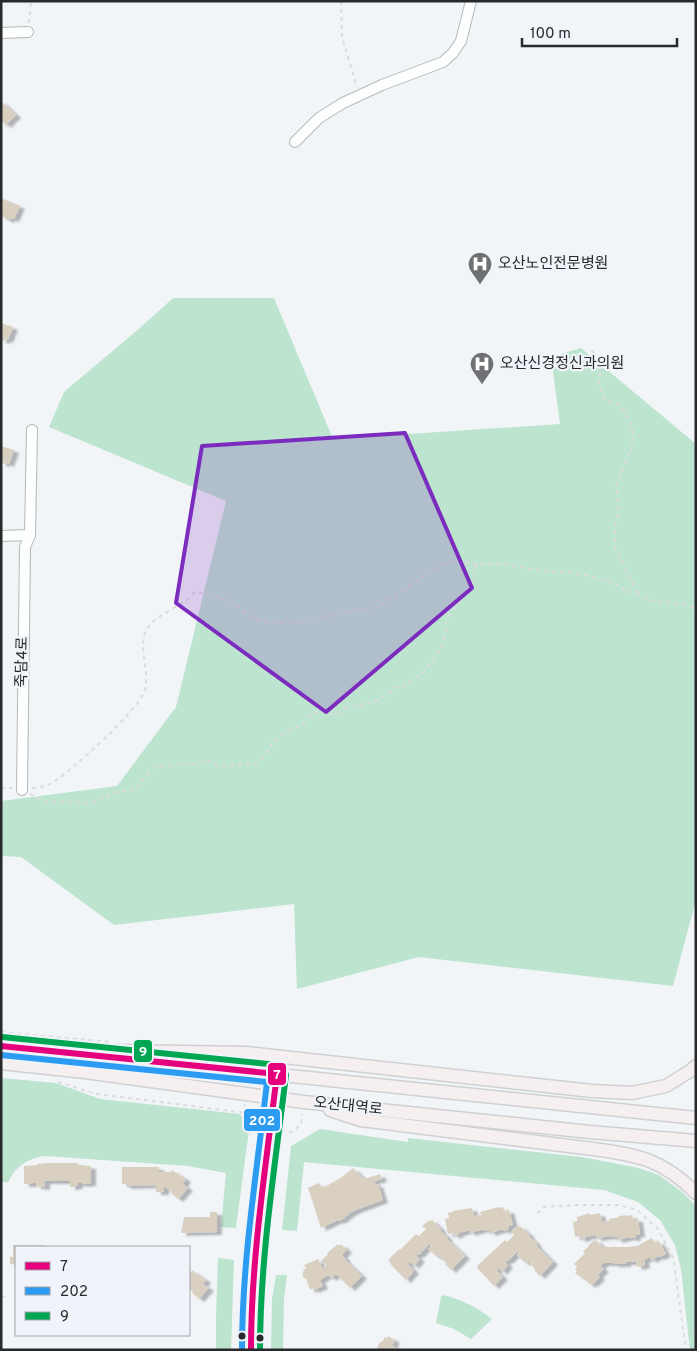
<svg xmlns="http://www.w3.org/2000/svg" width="697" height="1351" font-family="Overpass,'Noto Sans KR',sans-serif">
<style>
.green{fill:#bde4cf}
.building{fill:#d9d0c2;filter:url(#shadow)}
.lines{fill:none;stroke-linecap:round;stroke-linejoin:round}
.minor-casing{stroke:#b6b8ba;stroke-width:12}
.major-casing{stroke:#cfd0d2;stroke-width:15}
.path{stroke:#dbdcdd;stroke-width:2;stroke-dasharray:4 4;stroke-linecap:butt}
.minor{stroke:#fdfefe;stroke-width:10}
.major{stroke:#f5eff0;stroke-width:12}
.bus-1-casing{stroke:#f0f4fa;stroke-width:10}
.bus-2-casing{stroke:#f0f4fa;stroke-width:10}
.bus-3-casing{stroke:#f0f4fa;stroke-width:10}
.bus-1{stroke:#e5007d;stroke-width:6}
.bus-2{stroke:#2c9cf2;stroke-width:6}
.bus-3{stroke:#00a651;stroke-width:6}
.marked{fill:#7b2cbf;fill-opacity:0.2;stroke:#7b2cbf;stroke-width:4;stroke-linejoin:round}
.bus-dot{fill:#28292b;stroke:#f0f4fa;stroke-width:2}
.labels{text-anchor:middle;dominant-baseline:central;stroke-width:4.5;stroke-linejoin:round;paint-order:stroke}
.poi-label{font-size:15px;fill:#28292b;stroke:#f0f4fa;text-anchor:start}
.street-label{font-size:15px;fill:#28292b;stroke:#f0f4fa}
.line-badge{stroke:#f0f4fa;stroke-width:2}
.badge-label{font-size:14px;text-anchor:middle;font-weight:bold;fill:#fff}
</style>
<defs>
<filter id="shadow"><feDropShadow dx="5" dy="3" stdDeviation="1" flood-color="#0004"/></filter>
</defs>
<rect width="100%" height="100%" fill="#f2f5f8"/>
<!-- green -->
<g class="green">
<path d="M173 298H274L333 439 560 424 551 357 581 348 696 444V900L673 986 419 957 297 989 294 904 114 925 21 857 1 856V801L117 786 176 707 226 501 49 427 64 392 141 327Z"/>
<path d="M1 1078 56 1083 100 1099 240 1114 249 1130 236 1228 221 1227 226 1173 188 1166 44 1156C27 1159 16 1166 8 1182H1Z"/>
<path d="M320 1129 408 1142V1138L582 1157 639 1168 659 1175 682 1192 696 1206V1350H690L681 1269 675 1245 660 1220 638 1202 604 1190 304 1162 297 1231 282 1230 291 1146Z"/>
<path d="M218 1258 234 1260 231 1350H216V1315Z"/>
<path d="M276 1275H287L284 1299 283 1350H271L272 1299Z"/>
<path d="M444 1295C462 1300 477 1307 492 1319L471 1339 454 1329 436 1323 441 1297Z"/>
</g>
<!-- building -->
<g class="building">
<path d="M1 101 16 115 6 125 3 122 1 124Z"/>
<path d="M1 198 20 206 14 219 10 218 9 220 1 216Z"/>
<path d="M1 323 13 327 8 340 5 339 4 341 1 340Z"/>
<path d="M1 446 14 450 9 464 5 462V464L1 463Z"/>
<path d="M47 1163H78V1165L91 1166V1183L82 1184V1183H78V1186H74V1187H70V1181H45V1187L36 1186V1183H33V1184H24V1166L37 1165V1164Z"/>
<path d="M122 1167H159V1172H171L172 1170 186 1179 183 1184 188 1188 178 1199 171 1193 172 1192 165 1187H164V1192H156V1186H154V1185L126 1186V1184H122Z"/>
<path d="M353 1168 364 1179 380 1174 382 1179 374 1181 376 1185 378 1184 383 1200 356 1210 348 1214 349 1215 344 1217 345 1218 339 1221 338 1220 321 1228 308 1188 319 1183 323 1188 342 1177Z"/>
<path d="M498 1207 499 1208 503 1207 504 1211 509 1210 513 1225 508 1226 509 1229 504 1231 503 1229 490 1233V1230L485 1231 484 1229 470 1233 469 1230 459 1233V1234L454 1236 453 1233 448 1234 445 1219 449 1218 448 1213 453 1212V1211L472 1208 474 1216 481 1215 480 1212Z"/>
<path d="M210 1212H217V1232L181 1233 184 1217H210Z"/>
<path d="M590 1213V1215L600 1213 602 1222 609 1221V1219L619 1217V1216L627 1215V1216L632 1215 633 1219H638L640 1234 635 1235 636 1238H631L630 1237 617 1240V1237H611V1236L596 1238V1235L585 1237 586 1238 580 1239V1236L575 1237 573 1222 577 1221V1217Z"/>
<path d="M429 1220 430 1221 432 1220 441 1229 440 1230 448 1238 447 1239 465 1256 451 1270 445 1264 446 1263 439 1255 437 1257 428 1249 431 1246 429 1244 419 1255 418 1254 416 1256 420 1259 414 1266 410 1262 408 1264 414 1271 406 1280 393 1267 389 1262 390 1261 388 1260 399 1249 400 1250 416 1234 419 1236 426 1229 422 1226Z"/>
<path d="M518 1226 519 1227 520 1226 530 1235 529 1236 537 1244 536 1245 553 1262 540 1276 534 1270 535 1269 528 1261 525 1263 517 1255 519 1252 518 1251 508 1261 507 1260 505 1262 508 1265 502 1272 499 1268 496 1270 503 1277 494 1286 482 1273 477 1268 478 1267 477 1266 505 1240 507 1242 514 1235 511 1232Z"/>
<path d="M652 1238 655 1243 659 1241 666 1254 660 1257 659 1256 651 1260 650 1257 644 1260 645 1265 637 1267 636 1262H626V1264H613V1263H604L600 1266 604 1269 598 1275 600 1277 593 1284 591 1283 590 1285 581 1275 580 1277 575 1273 577 1271 575 1269 577 1267 574 1264 585 1253 583 1252 594 1240 595 1241 596 1240 603 1247H627L637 1246Z"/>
<path d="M338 1244 339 1246 341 1244 347 1250 342 1255 346 1259 345 1260 358 1272 362 1276 350 1288 336 1274 332 1278 328 1275 320 1280 323 1286 314 1290 313 1288 310 1290 306 1278 304 1279 302 1273 304 1272 303 1270 306 1269 304 1265 318 1259 323 1269 326 1265 321 1261 328 1254 327 1253Z"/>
<path d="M13 1245H45V1247H16V1264H10V1257H13Z"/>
<path d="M192 1270 206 1280 203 1284 209 1288 199 1299 192 1293 193 1292 189 1289V1272H191Z"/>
<path d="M388 1336 395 1340 392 1346 397 1348 396 1350H377L378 1348H377L380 1342H382L385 1337 387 1338Z"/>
</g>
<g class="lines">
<defs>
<g id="minor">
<path d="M1 33 28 32"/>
<path d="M295 142 319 118 343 103 382 85 443 62 453 53 461 41 471 1"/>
<path d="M1 536 30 535"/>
<path d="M22 790 25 547 30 535 32 430"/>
<path d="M251 1350V1315L256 1253 277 1074"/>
</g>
<g id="major">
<path d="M1 1046 696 1118"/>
<path d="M117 1051 247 1053 592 1091 632 1093 666 1086 690 1071 696 1066"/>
<path d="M1 1063 85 1072 304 1102 590 1132 696 1141"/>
<path d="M330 1110 361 1120 593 1149C638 1155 662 1159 696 1193"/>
</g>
</defs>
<!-- minor casing -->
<use href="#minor" class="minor-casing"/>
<!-- major casing -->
<use href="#major" class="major-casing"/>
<!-- path -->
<g class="path">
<path d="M341 1 342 37 357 87"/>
<path d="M29 23 31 1"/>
<path d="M592 350 599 364 600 371 599 384 603 396 607 401 619 405 624 410 630 421 633 433 632 446 616 486 619 507 615 527V547L638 594"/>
<path d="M1 788H12"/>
<path d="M32 788C38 787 45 787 50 784 69 774 140 709 145 690 150 671 137 645 147 629 153 618 170 611 180 604 186 601 191 596 195 592L208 594 225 600 237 606 249 616 262 621 278 623 302 622 348 611 369 609 381 605 424 576 444 564 457 561 476 564H503L535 570 582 574 611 582 627 591 638 594 651 600 660 602H673L696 608"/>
<path d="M30 794 47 802 93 803 112 793 134 789 139 786 151 769 155 767 198 763C210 758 212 765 223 766 226 766 256 764 257 763 264 759 268 748 274 742 281 733 293 730 303 723 308 720 310 714 317 712 323 711 330 714 336 715L348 707 375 702 395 688 405 685 424 672 441 648 444 639 446 635V620L462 598 474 578 476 564"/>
<path d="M1 1032 111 1042"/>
<path d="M58 1082 96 1094 240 1112 244 1114 251 1127 262 1128"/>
<path d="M244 1114 245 1104"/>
<path d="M281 1131 292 1132 301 1124 302 1114"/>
<path d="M537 1213 544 1207 577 1205H619L637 1210 658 1229 673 1257 686 1350"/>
<path d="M1 1296 9 1298"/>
</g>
<!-- minor -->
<use href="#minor" class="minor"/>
<!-- major -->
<use href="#major" class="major"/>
<defs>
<path id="bus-1" d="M1 1046 277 1074C266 1165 251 1258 251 1350"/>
<path id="bus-2" d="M1 1055 267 1082C257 1171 242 1260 242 1350"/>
<path id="bus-3" d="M2 1037 278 1065 284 1069 286 1075C275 1166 260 1258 260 1350"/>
</defs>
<!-- bus-1 casing -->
<use href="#bus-1" class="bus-1-casing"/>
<!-- bus-2 casing -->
<use href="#bus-2" class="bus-2-casing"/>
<!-- bus-3 casing -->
<use href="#bus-3" class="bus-3-casing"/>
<!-- bus-1 -->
<use href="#bus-1" class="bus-1"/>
<!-- bus-2 -->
<use href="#bus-2" class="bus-2"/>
<!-- bus-3 -->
<use href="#bus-3" class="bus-3"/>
</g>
<!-- marked area -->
<path class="marked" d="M405 433 472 588 326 712 176 603 202 446Z"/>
<!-- icons -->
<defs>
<symbol id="hospital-pin" viewBox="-11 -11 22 30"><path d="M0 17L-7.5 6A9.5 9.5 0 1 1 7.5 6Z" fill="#6f7073" stroke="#f0f4fa"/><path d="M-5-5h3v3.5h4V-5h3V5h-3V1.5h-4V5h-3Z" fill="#fff"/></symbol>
</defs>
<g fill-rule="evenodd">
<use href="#hospital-pin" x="466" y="250" width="28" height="38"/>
<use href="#hospital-pin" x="468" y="350" width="28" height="38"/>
</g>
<!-- markers -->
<g class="bus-dot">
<circle cx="242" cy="1336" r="4.5"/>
<circle cx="260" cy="1338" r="4.5"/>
</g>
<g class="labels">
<!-- poi labels -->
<g class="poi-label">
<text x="498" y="264">오산노인전문병원</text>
<text x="500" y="364">오산신경정신과의원</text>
</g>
<!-- street labels -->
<g class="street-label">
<text transform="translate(23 662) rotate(-89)">죽담4로</text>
<text transform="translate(348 1107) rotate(6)">오산대역로</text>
</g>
</g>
<g class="line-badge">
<rect x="133" y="1039" width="20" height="24" rx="5" fill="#00a651"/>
<rect x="267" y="1062" width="20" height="24" rx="5" fill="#e5007d"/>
<rect x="243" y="1108" width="38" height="24" rx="5" fill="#2c9cf2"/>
</g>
<g class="badge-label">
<text x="143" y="1056">9</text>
<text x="277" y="1079">7</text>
<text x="262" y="1125">202</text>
</g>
<!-- border -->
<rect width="697" height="1351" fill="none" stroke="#28292b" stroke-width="5"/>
<!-- legend -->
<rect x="15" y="1246" width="175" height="90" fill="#f0f4fa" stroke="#a0a3a7"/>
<rect x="25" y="1262" width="25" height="8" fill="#e5007d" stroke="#a0a3a7"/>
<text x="60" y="1271" font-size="15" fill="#28292b">7</text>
<rect x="25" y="1287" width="25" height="8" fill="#2c9cf2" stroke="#a0a3a7"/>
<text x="60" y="1296" font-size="15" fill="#28292b">202</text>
<rect x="25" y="1312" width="25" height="8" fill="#00a651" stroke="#a0a3a7"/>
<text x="60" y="1321" font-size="15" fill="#28292b">9</text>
<!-- scale -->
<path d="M522 38v8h155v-8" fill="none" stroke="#28292b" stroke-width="2.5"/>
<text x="530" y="38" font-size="15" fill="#28292b" stroke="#f0f4fa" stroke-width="4" paint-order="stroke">100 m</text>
</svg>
